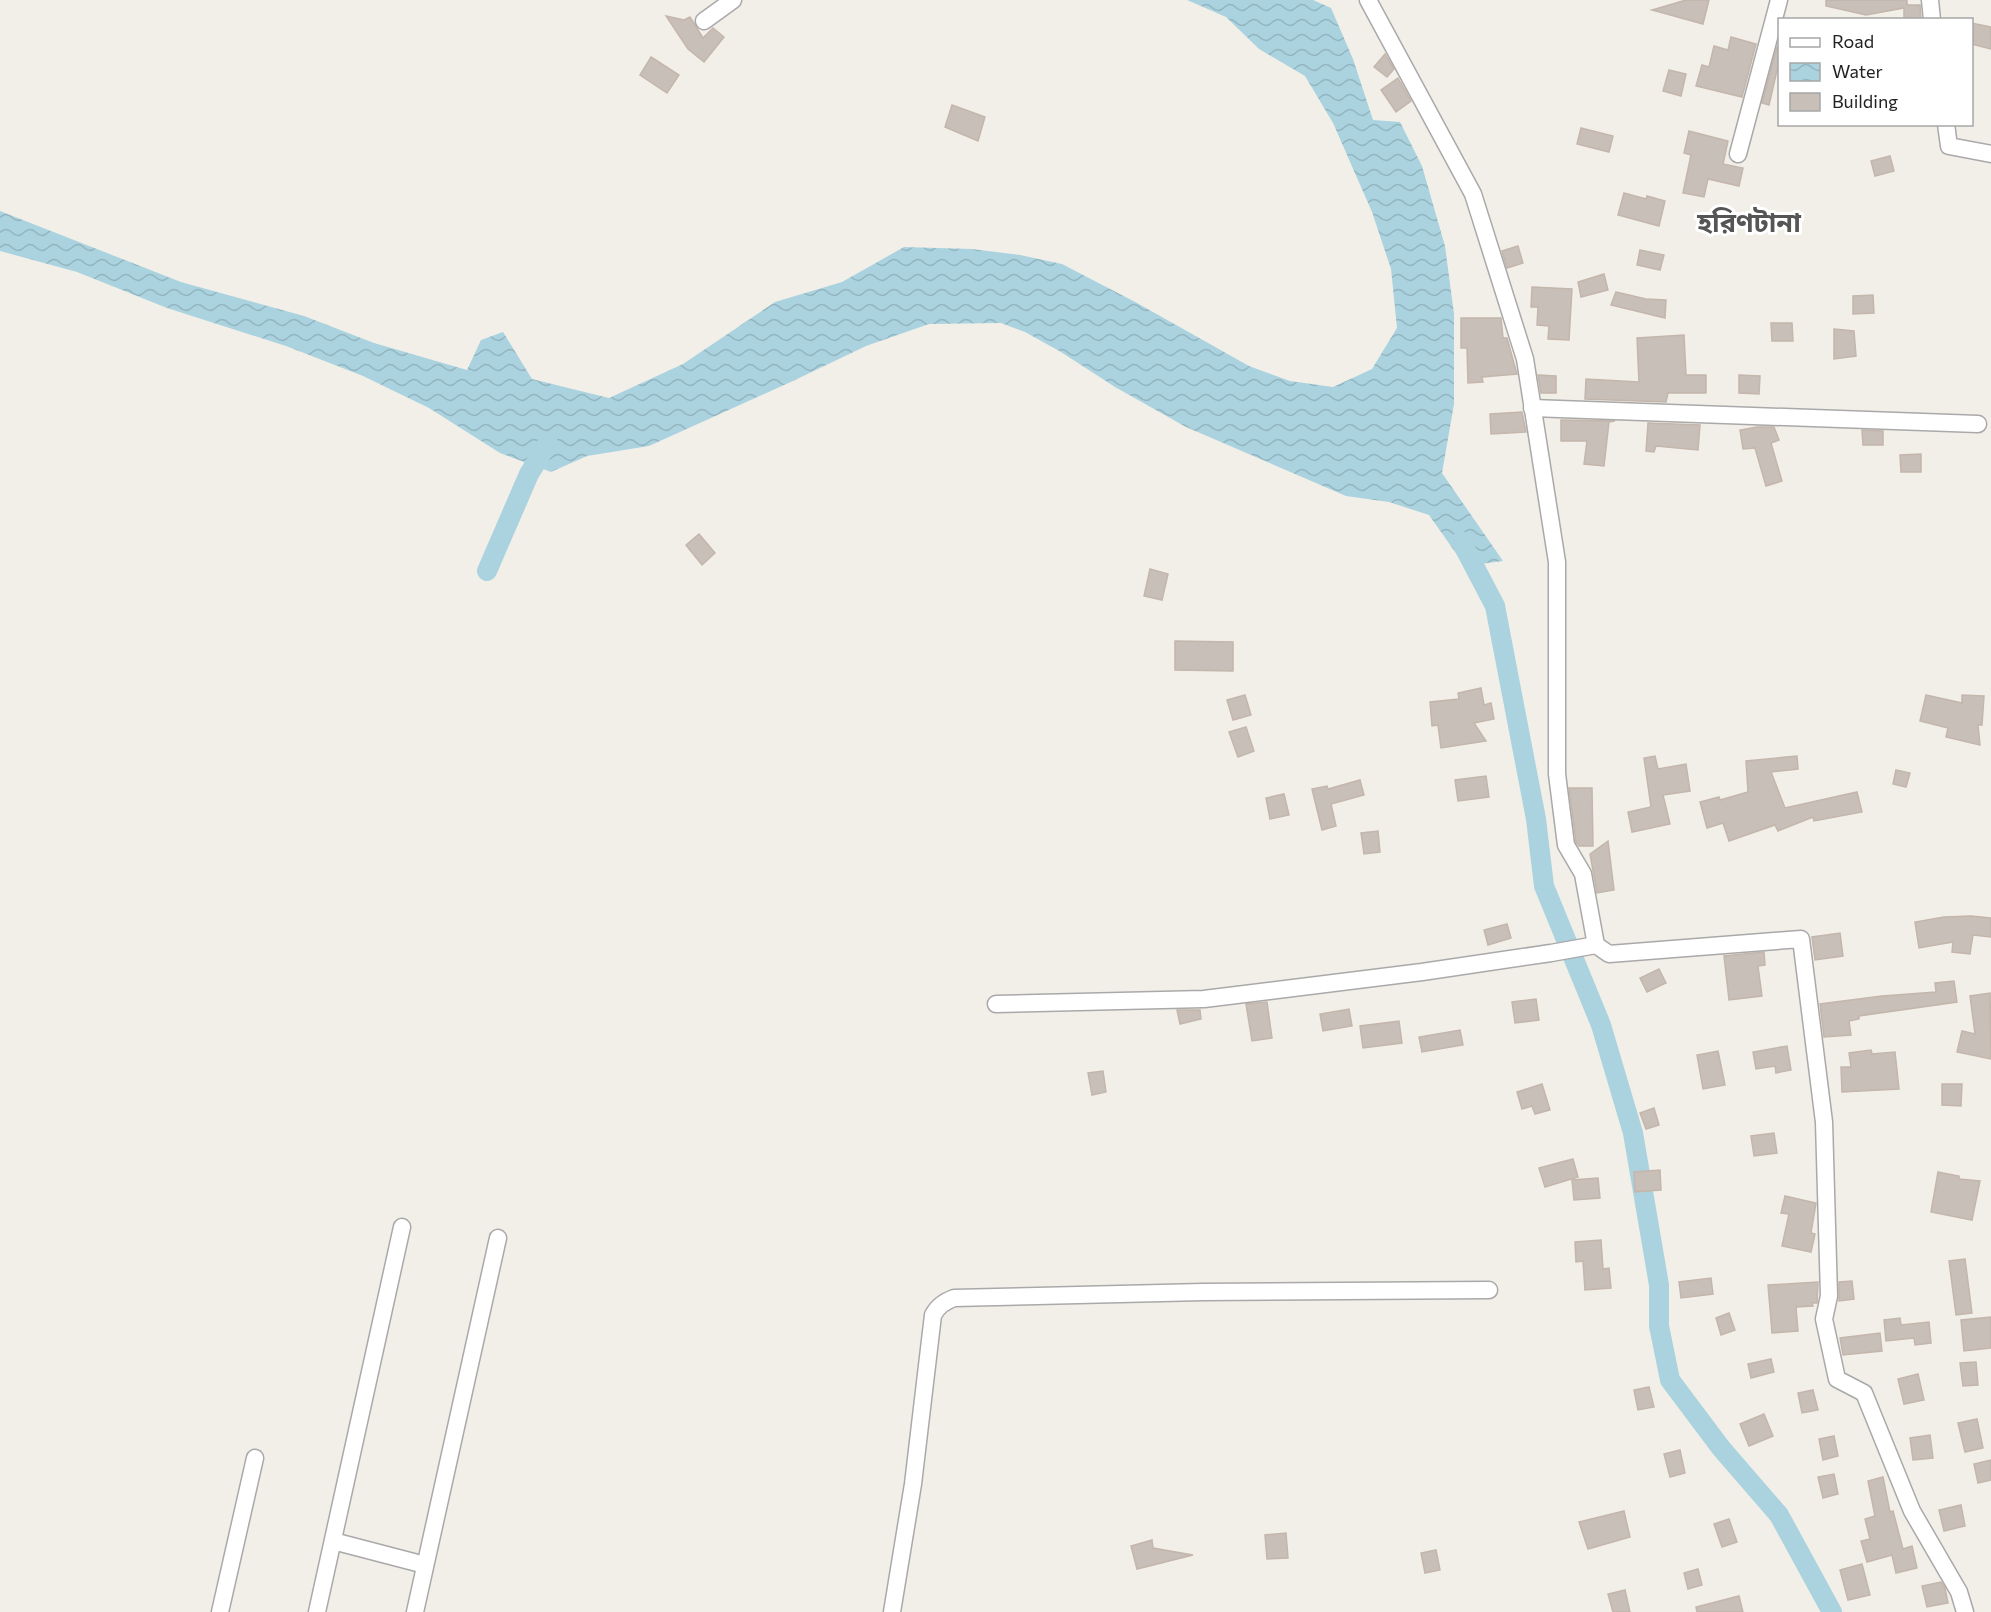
<svg xmlns="http://www.w3.org/2000/svg" width="1991" height="1612" font-family="Commissioner,'Noto Sans Bengali',sans-serif">
<style>
.water{fill:url(#water-waves)}
.lines{fill:none;stroke-linecap:round;stroke-linejoin:round}
.canal{stroke:#aad3df;stroke-width:20}
.building{fill:#c7bfb8;stroke:#c4b6ab;stroke-width:1.5}
.street-casing{stroke:#a9a9a9;stroke-width:19}
.street{stroke:#fff;stroke-width:16}
.labels{text-anchor:middle;dominant-baseline:central;stroke-width:6;stroke-linejoin:round;paint-order:stroke}
.district-label{font-size:27px;font-weight:bold;fill:#555;stroke:#fff}
</style>
<defs>
<pattern id="water-waves" width="16" height="10" patternUnits="userSpaceOnUse" patternTransform="scale(1.5)"><rect width="16" height="10" fill="#aad3df"/><path d="M0 5q4-4 8 0t8 0" fill="none" stroke="#92b5bf"/></pattern>
</defs>
<rect width="100%" height="100%" fill="#f2efe9"/>
<!-- water -->
<path class="water" d="M1187 0H1313L1331 8 1353 59 1373 120 1400 122 1422 166 1445 246 1454 314V404L1442 473 1503 561 1465 566 1429 515 1389 502 1346 496 1186 427 1115 387 1061 352 1025 332 1001 323 929 324 866 346 795 380 649 446 587 456 551 472 500 453 429 408 363 376 286 346 167 308 77 272 0 251V211L181 282 304 316 374 343 467 370 481 340 503 332 532 379 609 398 683 364 775 302 842 282 904 247 972 249 1020 255 1062 264 1137 303 1249 366 1290 381 1333 387 1372 369 1397 328 1391 269 1372 212 1333 123 1305 76 1259 49 1226 17Z"/>
<g class="lines">
<!-- canal -->
<g class="canal">
<path d="M1461 541 1495 606 1536 819 1544 886 1601 1025 1633 1133 1659 1285V1326L1670 1380 1721 1448 1779 1515 1832 1612"/>
<path d="M487 571 529 474 548 443"/>
</g>
</g>
<!-- building -->
<g class="building">
<path d="M1686 0H1709L1703 24 1652 10Z"/>
<path d="M1826 0H1907V5H1920L1921 20H1904V8L1866 15 1826 6Z"/>
<path d="M666 16 684 20 690 17 703 38 713 28 724 37 704 62 688 49Z"/>
<path d="M1971 23 1991 27V49L1971 44Z"/>
<path d="M1731 37 1756 44 1742 97 1696 86 1702 65 1709 67 1714 46 1728 50Z"/>
<path d="M1777 47H1779V62L1769 105 1762 103Z"/>
<path d="M1385 54 1394 69 1387 77 1374 67Z"/>
<path d="M651 57 679 75 667 93 640 75Z"/>
<path d="M1669 70 1686 74 1681 96 1663 91Z"/>
<path d="M1398 78 1411 101 1396 112 1381 90Z"/>
<path d="M952 105 985 117 978 141 945 127Z"/>
<path d="M1581 128 1613 136 1609 152 1577 144Z"/>
<path d="M1689 131 1728 141 1723 164 1743 168 1739 186 1708 179 1704 197 1683 193 1691 155 1684 153Z"/>
<path d="M1890 156 1894 171 1875 176 1871 161Z"/>
<path d="M1624 193 1646 199 1647 196 1665 201 1659 226 1618 215Z"/>
<path d="M1518 246 1523 263 1507 268 1502 251Z"/>
<path d="M1640 250 1664 255 1660 270 1637 265Z"/>
<path d="M1604 274 1608 290 1581 297 1578 282Z"/>
<path d="M1532 287 1572 289 1569 340 1548 339 1549 326 1537 325 1538 307H1531Z"/>
<path d="M1616 292 1646 299 1666 300 1665 318 1611 305Z"/>
<path d="M1873 295 1874 313 1853 314V296Z"/>
<path d="M1461 318H1501L1503 338H1507L1517 374 1482 377 1483 382 1468 383 1467 348H1461Z"/>
<path d="M1771 323H1792L1793 341H1772Z"/>
<path d="M1834 329 1854 331 1856 356 1834 359Z"/>
<path d="M1684 335 1686 375H1706V393H1668L1666 402 1585 399 1586 379 1639 382 1637 338Z"/>
<path d="M1538 375 1556 376V393H1541Z"/>
<path d="M1739 375 1760 376 1759 394 1739 393Z"/>
<path d="M1522 412 1526 432 1491 434 1490 414Z"/>
<path d="M1561 420 1615 421 1609 422 1604 466 1584 464 1587 441H1561Z"/>
<path d="M1648 423 1700 425 1698 450 1656 446 1654 452 1646 451Z"/>
<path d="M1757 427H1774L1779 440 1771 443 1782 481 1766 486 1755 448 1743 449 1740 430Z"/>
<path d="M1862 430 1883 431V445H1863Z"/>
<path d="M1921 454V472H1901L1900 455Z"/>
<path d="M699 534 715 553 702 565 686 545Z"/>
<path d="M1150 569 1168 574 1162 600 1144 596Z"/>
<path d="M1175 641 1233 642V671L1175 670Z"/>
<path d="M1481 688 1484 705 1491 703 1494 719 1474 723 1486 741 1441 748 1438 725 1432 726 1430 702 1459 699 1458 693Z"/>
<path d="M1245 695 1251 715 1233 720 1227 700Z"/>
<path d="M1926 695 1962 703V695L1984 696 1982 725H1978L1980 745 1946 737 1948 728 1920 721Z"/>
<path d="M1246 727 1254 751 1238 757 1229 732Z"/>
<path d="M1655 756 1658 769 1686 764 1690 791 1663 795 1670 824 1632 832 1628 812 1651 807 1644 758Z"/>
<path d="M1797 756 1798 769 1771 772 1785 808 1857 792 1862 812 1814 821 1813 817 1778 831 1775 825 1729 841 1723 823 1707 828 1700 802 1719 797 1720 800 1748 792 1746 761Z"/>
<path d="M1896 770 1910 773 1906 787 1893 784Z"/>
<path d="M1486 776 1489 797 1458 801 1455 780Z"/>
<path d="M1360 780 1364 795 1331 804 1336 826 1322 830 1312 789 1327 786 1328 789Z"/>
<path d="M1569 788H1592L1593 846H1579L1576 842Z"/>
<path d="M1284 794 1289 815 1270 819 1266 798Z"/>
<path d="M1378 831 1380 852 1364 854 1361 833Z"/>
<path d="M1608 841 1614 890 1597 893 1590 854Z"/>
<path d="M1971 916 1991 918V937L1973 935 1970 954 1952 952 1953 942 1919 948 1915 922 1944 917Z"/>
<path d="M1507 924 1511 938 1488 945 1484 930Z"/>
<path d="M1840 933 1843 956 1815 960 1812 937Z"/>
<path d="M1764 952 1765 965 1758 966 1762 996 1729 1000 1724 956Z"/>
<path d="M1659 969 1666 983 1647 992 1640 978Z"/>
<path d="M1954 981 1957 1002 1859 1016V1019L1849 1021 1851 1035 1824 1037 1820 1004 1882 996 1936 992 1935 983Z"/>
<path d="M1990 993 1991 1059 1957 1052 1962 1031 1975 1034 1970 996Z"/>
<path d="M1536 999 1539 1020 1515 1023 1512 1002Z"/>
<path d="M1267 1002 1272 1038 1252 1041 1246 1004Z"/>
<path d="M1349 1009 1352 1026 1323 1031 1320 1014Z"/>
<path d="M1177 1010H1200L1201 1019 1180 1024Z"/>
<path d="M1399 1021 1402 1043 1363 1048 1360 1026Z"/>
<path d="M1460 1030 1463 1045 1422 1052 1419 1037Z"/>
<path d="M1787 1046 1791 1070 1776 1073 1775 1066 1756 1069 1753 1052Z"/>
<path d="M1871 1050 1872 1054 1895 1052 1899 1089 1842 1092 1841 1067H1851L1849 1053Z"/>
<path d="M1718 1051 1725 1085 1703 1089 1697 1055Z"/>
<path d="M1103 1071 1106 1092 1092 1095 1088 1073Z"/>
<path d="M1542 1084 1550 1110 1535 1114 1532 1106 1522 1109 1517 1092Z"/>
<path d="M1942 1084H1962L1961 1106 1942 1105Z"/>
<path d="M1654 1108 1659 1125 1646 1129 1640 1113Z"/>
<path d="M1774 1133 1777 1153 1754 1156 1751 1136Z"/>
<path d="M1573 1159 1578 1177 1545 1187 1539 1168Z"/>
<path d="M1660 1170 1661 1190 1635 1192 1634 1172Z"/>
<path d="M1938 1172 1959 1176V1179L1980 1181 1972 1220 1931 1212Z"/>
<path d="M1598 1178 1600 1198 1574 1200 1572 1180Z"/>
<path d="M1785 1196 1816 1203 1811 1233 1815 1234 1811 1252 1782 1246 1789 1214 1781 1213Z"/>
<path d="M1601 1240 1603 1269 1609 1268 1611 1288 1585 1290 1583 1261 1576 1262 1575 1242Z"/>
<path d="M1965 1259 1972 1313 1956 1315 1949 1261Z"/>
<path d="M1711 1278 1713 1294 1681 1298 1679 1282Z"/>
<path d="M1852 1281 1854 1299 1839 1301V1282Z"/>
<path d="M1818 1282 1817 1303H1812L1813 1306 1796 1307 1798 1331 1772 1333 1768 1285Z"/>
<path d="M1729 1313 1735 1330 1721 1335 1716 1318Z"/>
<path d="M1991 1317V1348L1964 1351 1961 1320Z"/>
<path d="M1900 1318 1901 1325 1929 1322 1931 1343 1915 1345 1914 1338 1886 1341 1884 1320Z"/>
<path d="M1880 1333 1882 1351 1843 1355 1840 1338Z"/>
<path d="M1771 1359 1774 1372 1751 1378 1748 1364Z"/>
<path d="M1976 1362 1978 1385 1963 1386 1960 1363Z"/>
<path d="M1918 1374 1924 1400 1904 1404 1898 1379Z"/>
<path d="M1649 1387 1654 1407 1638 1410 1634 1390Z"/>
<path d="M1813 1390 1818 1410 1802 1413 1798 1393Z"/>
<path d="M1764 1414 1773 1436 1749 1446 1740 1424Z"/>
<path d="M1977 1419 1983 1448 1965 1452 1958 1423Z"/>
<path d="M1930 1435 1933 1458 1913 1460 1910 1438Z"/>
<path d="M1834 1436 1838 1456 1823 1460 1819 1439Z"/>
<path d="M1680 1450 1685 1473 1670 1477 1664 1454Z"/>
<path d="M1991 1460V1480L1978 1483 1974 1464Z"/>
<path d="M1834 1474 1838 1494 1823 1498 1818 1477Z"/>
<path d="M1883 1477 1890 1512 1893 1511 1903 1549 1912 1546 1917 1568 1896 1573 1892 1555 1867 1562 1861 1541 1870 1539 1865 1519 1875 1516 1868 1481Z"/>
<path d="M1961 1505 1965 1526 1944 1531 1939 1510Z"/>
<path d="M1624 1511 1630 1537 1588 1549 1579 1522Z"/>
<path d="M1729 1519 1737 1542 1722 1547 1714 1524Z"/>
<path d="M1286 1533 1288 1558 1267 1559 1265 1535Z"/>
<path d="M1152 1540 1153 1548 1193 1555 1137 1569 1131 1546Z"/>
<path d="M1436 1550 1440 1570 1425 1573 1421 1553Z"/>
<path d="M1862 1564 1870 1595 1848 1600 1840 1570Z"/>
<path d="M1698 1569 1702 1585 1688 1589 1684 1573Z"/>
<path d="M1941 1582 1945 1588 1948 1603 1927 1607 1922 1586Z"/>
<path d="M1625 1590 1630 1612H1613L1608 1594Z"/>
<path d="M1739 1596 1743 1612H1697L1696 1607Z"/>
</g>
<g class="lines">
<defs>
<g id="street">
<path d="M1368 0 1473 194 1525 359 1557 562V774L1566 845 1583 874 1596 945 1609 954 1801 939 1824 1122 1829 1296 1824 1319 1837 1379 1864 1393 1912 1511 1959 1592 1965 1612"/>
<path d="M1930 0 1932 20"/>
<path d="M704 21 733 0"/>
<path d="M1946 124 1949 146 1991 154"/>
<path d="M1738 154 1779 0"/>
<path d="M1532 408 1978 424"/>
<path d="M996 1004 1204 999 1422 972 1551 953 1596 945"/>
<path d="M333 1541 425 1565"/>
<path d="M220 1612 255 1458"/>
<path d="M317 1612 402 1227"/>
<path d="M415 1612 498 1238"/>
<path d="M892 1612 913 1484 933 1315C938 1306 944 1302 954 1298L1203 1292 1489 1290"/>
</g>
</defs>
<!-- street casing -->
<use href="#street" class="street-casing"/>
<!-- street -->
<use href="#street" class="street"/>
</g>
<g class="labels">
<!-- district labels -->
<g class="district-label">
<text x="1749" y="221">হরিণটানা</text>
</g>
</g>
<!-- legend -->
<rect x="1778" y="18" width="195" height="108" fill="#ffffff" stroke="#a7a7a7" stroke-width="1.5"/>
<rect x="1790" y="38" width="30" height="9" fill="#ffffff" stroke="#a7a7a7" stroke-width="1.5"/>
<text x="1832" y="48" font-size="18" fill="#222222">Road</text>
<rect x="1790" y="63" width="30" height="18" fill="url(#water-waves)" stroke="#a7a7a7" stroke-width="1.5"/>
<text x="1832" y="78" font-size="18" fill="#222222">Water</text>
<rect x="1790" y="93" width="30" height="18" fill="#c7bfb8" stroke="#a7a7a7" stroke-width="1.5"/>
<text x="1832" y="108" font-size="18" fill="#222222">Building</text>
</svg>
